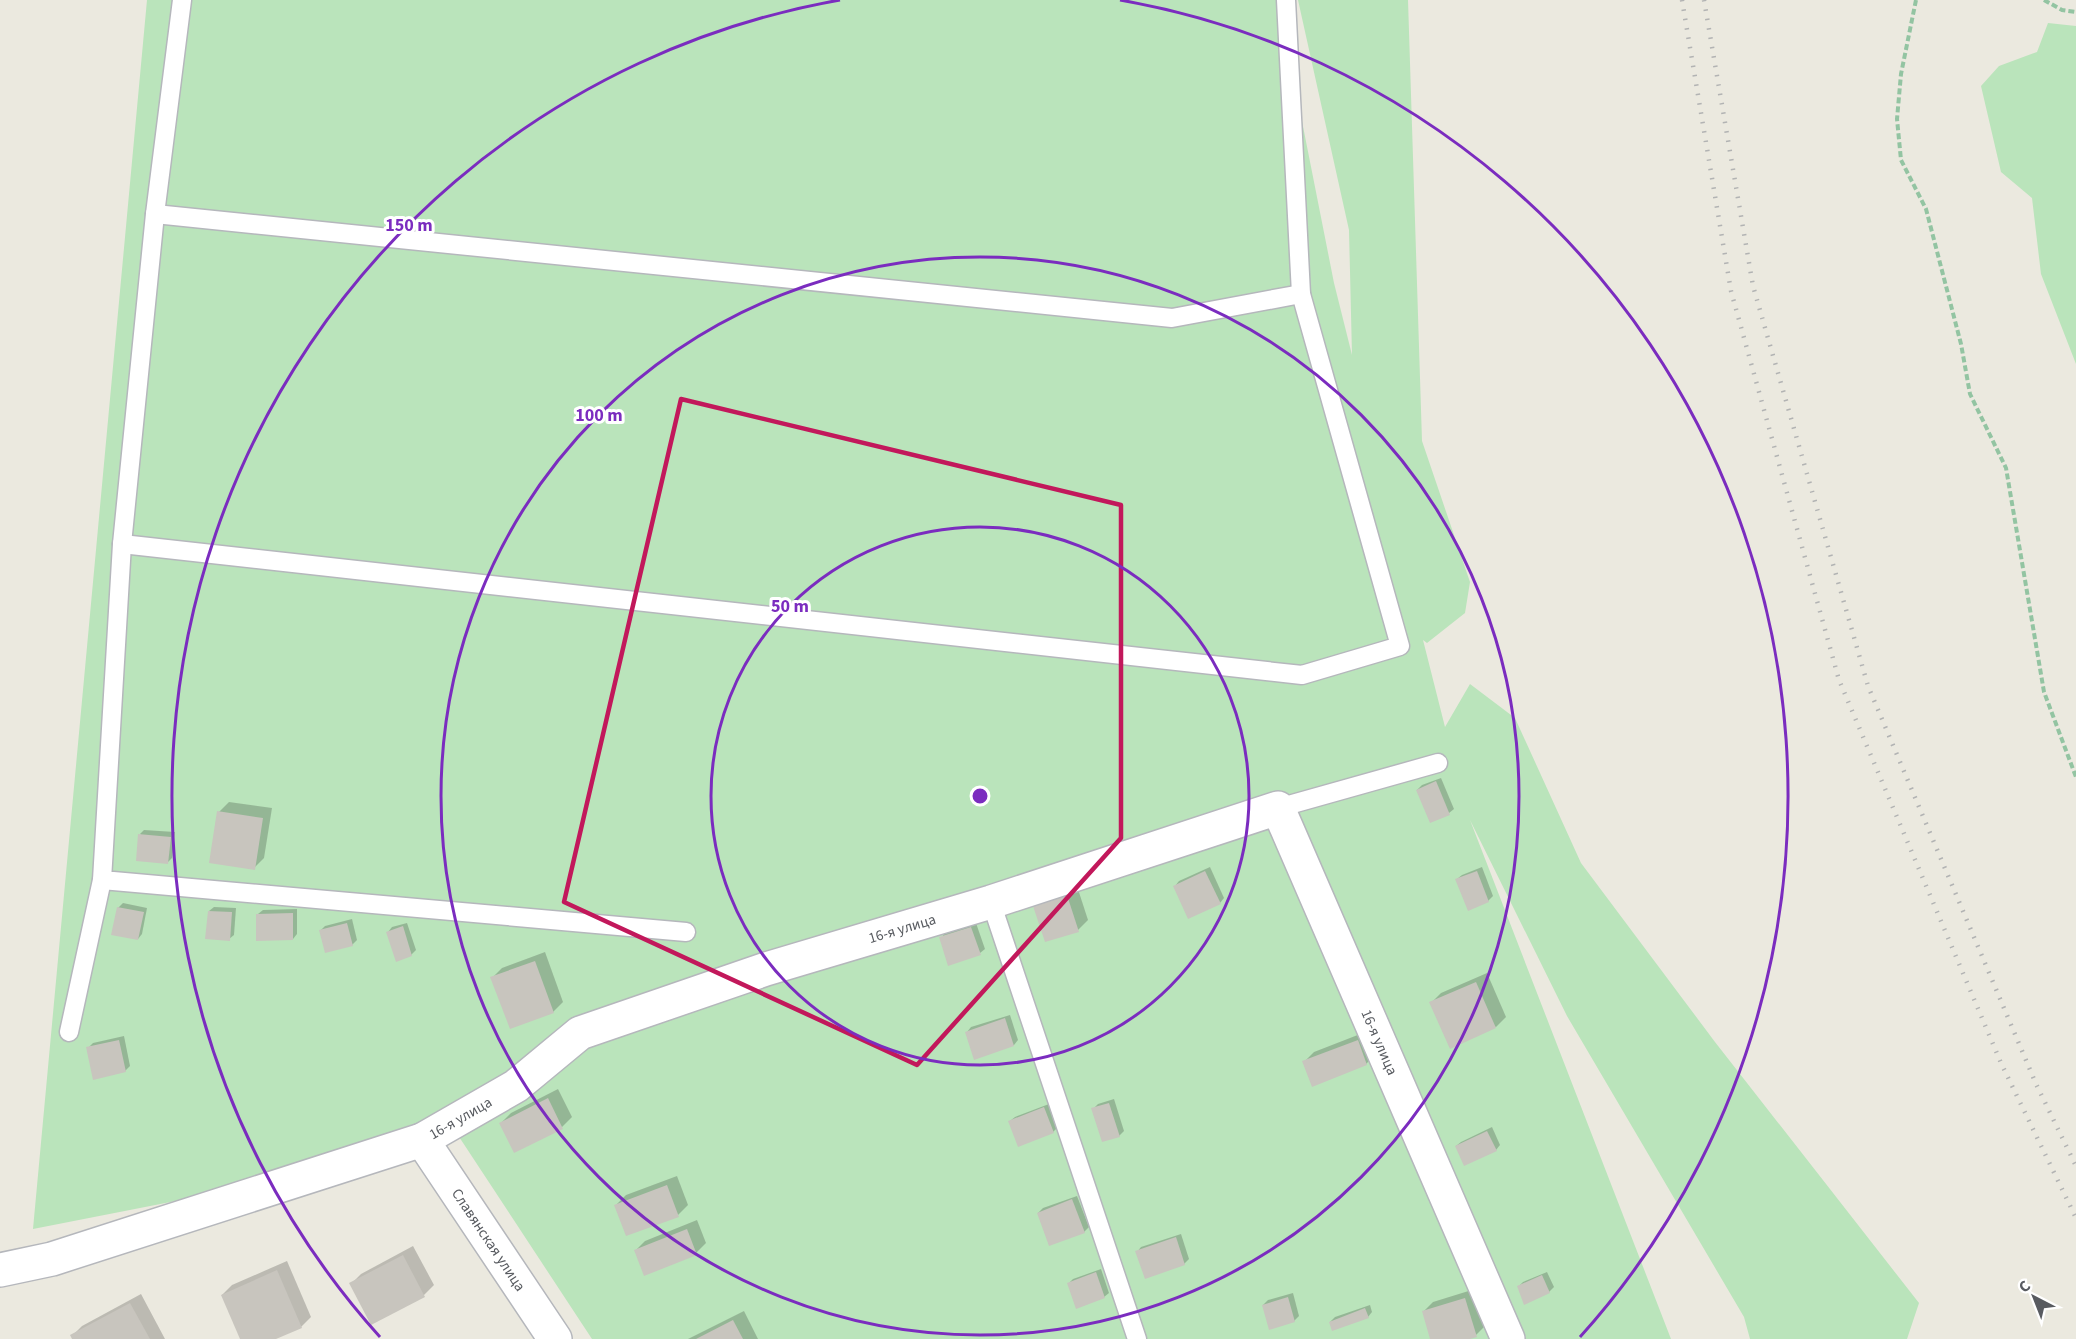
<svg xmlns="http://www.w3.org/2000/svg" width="2076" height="1339" font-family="'Source Sans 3',sans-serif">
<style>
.green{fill:#bae4bb}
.shadow{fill:#0003}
.building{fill:#c8c5be}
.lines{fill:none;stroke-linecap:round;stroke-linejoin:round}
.service-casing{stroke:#b5b7bc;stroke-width:21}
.minor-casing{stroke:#b5b7bc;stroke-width:36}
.path{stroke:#93c4a2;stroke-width:4;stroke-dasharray:6 3;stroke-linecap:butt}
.service{stroke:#fff;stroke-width:18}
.minor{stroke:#fff;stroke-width:33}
.rail{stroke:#b2b3b3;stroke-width:4.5;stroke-dasharray:1.5 8;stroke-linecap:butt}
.marked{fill:none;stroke:#c2185b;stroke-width:4.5;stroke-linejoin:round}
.ring{fill:none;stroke:#7b2cbf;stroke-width:3}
.labels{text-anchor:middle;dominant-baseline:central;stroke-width:6;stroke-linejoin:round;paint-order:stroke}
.street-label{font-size:15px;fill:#585b60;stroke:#fff}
.centre{fill:#7b2cbf;stroke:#fff;stroke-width:3}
.ring-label{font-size:18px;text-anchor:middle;font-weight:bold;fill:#7b2cbf;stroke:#fff;stroke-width:6;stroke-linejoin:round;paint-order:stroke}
</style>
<rect width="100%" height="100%" fill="#ebe9df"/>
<!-- green -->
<g class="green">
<path d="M147 0H1278L1334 283 1352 355 1349 230 1298 0H1408L1422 441 1470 582 1465 613 1427 643 1423 640 1445 727 1470 684 1515 718 1581 863 1715 1042 1919 1303 1907 1339H1750L1744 1317 1567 1016 1470 820 1671 1339H592L444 1114 196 1197 33 1229Z"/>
<path d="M2048 23 2076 26V364L2041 274 2032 198 2001 172 1981 86 1999 66 2037 52Z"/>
</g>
<!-- shadow -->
<g class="shadow">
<path d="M1441 778 1454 809 1449 813 1417 790 1422 785Z"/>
<path d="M229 802 272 808 264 858 254 868 219 812Z"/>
<path d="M144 830 175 832 172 858 168 862 140 834Z"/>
<path d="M1210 867 1224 898 1220 903 1175 886 1179 881Z"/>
<path d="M1482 867 1493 896 1488 901 1457 879 1462 875Z"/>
<path d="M1076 883 1088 920 1078 930 1034 904Z"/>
<path d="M123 903 147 908 142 934 138 939 118 908Z"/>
<path d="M214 907 236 908 234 935 229 939 209 911Z"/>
<path d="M297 909V934L293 939 258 914 263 910Z"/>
<path d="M352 919 357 940 352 945 321 930 325 926Z"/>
<path d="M407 923 416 950 411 955 388 932 392 927Z"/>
<path d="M976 923 985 949 980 953 941 938 945 933Z"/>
<path d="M545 952 563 1002 553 1012 492 978 502 968Z"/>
<path d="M1487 973 1506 1017 1496 1027 1431 1003 1441 993Z"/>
<path d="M1010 1015 1018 1040 1014 1045 975 1058 967 1032 971 1027Z"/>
<path d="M1368 1031 1376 1054 1366 1064 1304 1062 1314 1052Z"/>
<path d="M124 1036 130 1066 125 1071 88 1048 93 1043Z"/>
<path d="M558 1089 572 1117 562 1127 514 1151 501 1123 511 1113Z"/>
<path d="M1114 1099 1124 1131 1119 1136 1093 1109 1098 1104Z"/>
<path d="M1049 1104 1058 1127 1053 1132 1010 1121 1015 1117Z"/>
<path d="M1492 1127 1500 1145 1496 1150 1456 1146 1461 1142Z"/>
<path d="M677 1176 688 1205 678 1215 616 1205 626 1195Z"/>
<path d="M1077 1196 1089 1227 1084 1232 1038 1213 1043 1208Z"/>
<path d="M697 1220 706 1243 696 1253 635 1251 645 1241Z"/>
<path d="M1181 1234 1189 1259 1184 1264 1137 1252 1141 1247Z"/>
<path d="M413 1246 434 1285 424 1295 372 1323 351 1284 361 1274Z"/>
<path d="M287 1261 311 1317 301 1327 273 1339H242L222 1295 232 1285Z"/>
<path d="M1101 1269 1109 1293 1104 1297 1069 1283 1073 1279Z"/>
<path d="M1547 1272 1554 1287 1549 1292 1518 1287 1523 1282Z"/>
<path d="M1475 1289 1486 1325 1476 1335 1465 1339H1432L1423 1312 1433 1302Z"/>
<path d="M1293 1293 1299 1316 1294 1321 1263 1305 1268 1300Z"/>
<path d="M141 1294 165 1339H74L72 1336 82 1326Z"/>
<path d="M1370 1305 1372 1312 1368 1317 1330 1322 1335 1317Z"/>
<path d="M744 1311 758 1339H688Z"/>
</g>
<!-- building -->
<g class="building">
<path d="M1436 781 1450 815 1430 823 1416 790Z"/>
<path d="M217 811 263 818 255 870 209 863Z"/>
<path d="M138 834 171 837 168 864 136 861Z"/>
<path d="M1205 871 1221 904 1188 919 1173 886Z"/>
<path d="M1477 871 1489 902 1468 911 1455 879Z"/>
<path d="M1066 892 1079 932 1045 942 1032 903Z"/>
<path d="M117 907 144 912 138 940 111 935Z"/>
<path d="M208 911 232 912 230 941 205 939Z"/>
<path d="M293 913V940L256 941V914Z"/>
<path d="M347 923 353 946 325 953 319 930Z"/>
<path d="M403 926 412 956 396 962 386 932Z"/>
<path d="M971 927 981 955 948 966 939 937Z"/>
<path d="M535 961 554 1013 510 1029 490 977Z"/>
<path d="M1476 982 1496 1028 1450 1049 1429 1002Z"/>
<path d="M1005 1018 1014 1046 974 1060 965 1032Z"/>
<path d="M119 1040 126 1072 93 1080 86 1047Z"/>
<path d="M1358 1040 1367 1065 1312 1087 1302 1061Z"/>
<path d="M548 1098 563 1129 514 1153 499 1123Z"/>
<path d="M1109 1103 1120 1137 1102 1142 1091 1108Z"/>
<path d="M1044 1107 1054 1133 1018 1147 1008 1121Z"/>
<path d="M1487 1131 1497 1151 1464 1166 1455 1146Z"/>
<path d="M667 1185 679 1217 626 1236 614 1205Z"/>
<path d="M1072 1199 1085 1233 1049 1246 1037 1213Z"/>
<path d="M687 1229 697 1255 644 1276 634 1250Z"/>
<path d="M1176 1237 1185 1265 1145 1279 1135 1251Z"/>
<path d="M403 1255 425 1297 371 1325 349 1283Z"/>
<path d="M277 1270 302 1328 276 1339H240L221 1295Z"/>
<path d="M1096 1272 1105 1298 1076 1309 1067 1283Z"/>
<path d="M1542 1275 1550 1293 1524 1305 1517 1286Z"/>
<path d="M1288 1297 1295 1322 1269 1330 1262 1305Z"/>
<path d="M1465 1298 1477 1337 1470 1339H1430L1422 1311Z"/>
<path d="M130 1303 150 1339H72L70 1335Z"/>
<path d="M1365 1308 1369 1318 1332 1331 1329 1322Z"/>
<path d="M733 1320 743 1339H696Z"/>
</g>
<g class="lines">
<defs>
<g id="service">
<path d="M182 0 155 214 122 544 102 880 686 932"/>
<path d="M155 214 1172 318 1301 294"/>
<path d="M122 544 1302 675 1400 646 1301 294 1286 0"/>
<path d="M1278 808 1438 763"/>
<path d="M991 902 1137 1339"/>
<path d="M69 1032 102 880"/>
</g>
<g id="minor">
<path id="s1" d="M422 1140 555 1339"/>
<path id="s2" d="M0 1270 52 1259 422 1140 516 1086 580 1033 766 969 991 902 1278 808 1508 1339"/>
</g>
</defs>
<!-- service casing -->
<use href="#service" class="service-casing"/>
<!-- minor casing -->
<use href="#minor" class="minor-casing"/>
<!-- path -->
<g class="path">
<path d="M1916 0 1901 74 1897 119 1901 160 1926 209 1961 344 1970 394 2006 468 2044 692 2076 777"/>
<path d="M2044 0 2062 10 2076 12"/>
</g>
<!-- service -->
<use href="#service" class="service"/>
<!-- minor -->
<use href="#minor" class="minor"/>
<!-- rail -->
<g class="rail">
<path d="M1682 0 1731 291 1839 680 2001 1063 2076 1218"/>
<path d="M1704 0 1753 286 1868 686 2036 1084 2076 1166"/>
</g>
</g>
<!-- marked area -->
<path class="marked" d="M681 399 1121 505V838L917 1065 564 902Z"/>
<!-- distance rings -->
<g class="ring">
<circle cx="980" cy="796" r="269"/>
<circle cx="980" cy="796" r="539"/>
<path d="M380 1337A808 808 0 0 1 840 0M1120 0A808 808 0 0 1 1580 1337"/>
</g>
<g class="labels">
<!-- street labels -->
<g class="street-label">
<text stroke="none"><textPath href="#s2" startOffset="972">16-я улица</textPath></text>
<text stroke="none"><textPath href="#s2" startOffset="1622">16-я улица</textPath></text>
<text stroke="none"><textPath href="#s2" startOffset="486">16-я улица</textPath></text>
<text stroke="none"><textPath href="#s1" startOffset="120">Славянская улица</textPath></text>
</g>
</g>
<circle cx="980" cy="796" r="9" class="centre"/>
<g class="ring-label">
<text x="409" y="231">150 m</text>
<text x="599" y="421">100 m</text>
<text x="790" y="612">50 m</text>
</g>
<!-- north arrow -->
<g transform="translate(2034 1297) rotate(318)" stroke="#ffffff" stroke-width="4.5" paint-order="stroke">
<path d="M0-4.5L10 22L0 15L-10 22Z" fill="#585b60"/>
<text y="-9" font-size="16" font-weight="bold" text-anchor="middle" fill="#585b60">С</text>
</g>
</svg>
